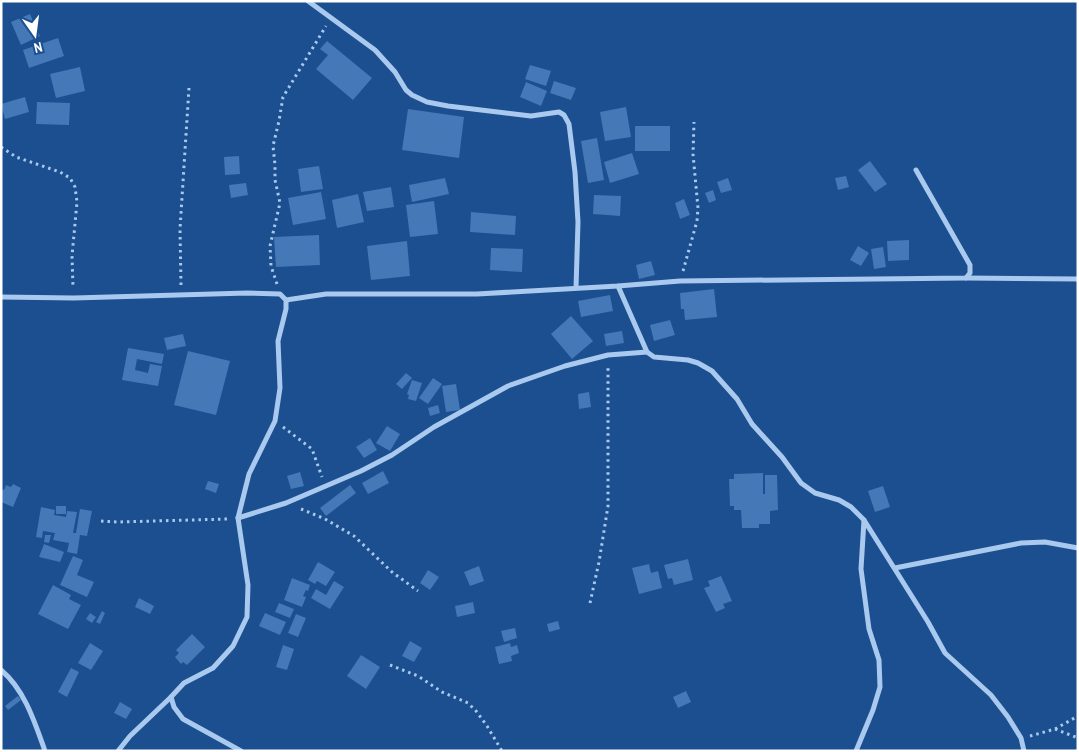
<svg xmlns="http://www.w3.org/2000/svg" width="1079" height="752" font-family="'Archivo Narrow',sans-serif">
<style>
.building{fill:#4478b7}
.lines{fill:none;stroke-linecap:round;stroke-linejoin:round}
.path{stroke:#a9c9ee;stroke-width:3;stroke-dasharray:2.5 4;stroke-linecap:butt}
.street{stroke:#a9c9ee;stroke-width:5}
</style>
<rect width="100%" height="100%" fill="#1b4f8f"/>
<!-- building -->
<g class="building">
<path d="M30 14 40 36 21 45 11 22Z"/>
<path d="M58 38 64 56 29 68 23 50Z"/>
<path d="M327 41 372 78 353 100 316 69 328 55 320 49Z"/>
<path d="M530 65 551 71 546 86 525 79Z"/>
<path d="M80 67 85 91 56 98 50 74Z"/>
<path d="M554 81 576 88 571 100 550 93Z"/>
<path d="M526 82 547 91 541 106 520 97Z"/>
<path d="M25 97 29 112 5 119 1 104Z"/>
<path d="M37 102 70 103 69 125 36 124Z"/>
<path d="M626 107 631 137 605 141 600 112Z"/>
<path d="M408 109 464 117 459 158 402 150Z"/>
<rect x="635" y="126" width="35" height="25"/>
<path d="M597 138 604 180 588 183 581 141Z"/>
<path d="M632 153 639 174 610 183 604 162Z"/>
<path d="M239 156 240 174 225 175 224 157Z"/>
<path d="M870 161 887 184 875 192 858 170Z"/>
<path d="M319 166 323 189 301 192 298 169Z"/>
<path d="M846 176 849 187 838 190 835 178Z"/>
<path d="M445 178 449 194 412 202 409 185Z"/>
<path d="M728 178 732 190 721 193 717 182Z"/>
<path d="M246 183 248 195 231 198 229 185Z"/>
<path d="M391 187 394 207 367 211 363 192Z"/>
<path d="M713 190 716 200 709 203 705 193Z"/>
<path d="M321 192 326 219 293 225 288 198Z"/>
<path d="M358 194 364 222 337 228 332 200Z"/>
<path d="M594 195 621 196 620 216 593 214Z"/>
<path d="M684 199 690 215 680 219 675 203Z"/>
<path d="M434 201 438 234 410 237 406 205Z"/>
<path d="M471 212 516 216 515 235 470 232Z"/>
<path d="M319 235 320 265 276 267 274 237Z"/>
<path d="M909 240V260L888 261 887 241Z"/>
<path d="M407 241 410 276 371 280 367 246Z"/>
<path d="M858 246 869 253 861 266 850 260Z"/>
<path d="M883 247 886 267 874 269 871 249Z"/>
<path d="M491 248 523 249 522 272 490 270Z"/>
<path d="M651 261 655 275 639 279 636 265Z"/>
<path d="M714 289 717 317 685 320 684 309H681L680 293Z"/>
<path d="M610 295 613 311 581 317 578 301Z"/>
<path d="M571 316 593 341 572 359 551 334Z"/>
<path d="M670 320 675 335 654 341 650 325Z"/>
<path d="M622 331 624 343 606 346 604 334Z"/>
<path d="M183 334 186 346 167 350 164 338Z"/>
<path d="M128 348 164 354 162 364 137 359 135 370 148 373 150 364 162 366 158 386 122 380Z"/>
<path d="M188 351 230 361 216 415 174 405Z"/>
<path d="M406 373 412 378 402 389 396 384Z"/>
<path d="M433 378 442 384 428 404 419 398Z"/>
<path d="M412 380 422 383 416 401 408 399 409 395 407 394Z"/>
<path d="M456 384 460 410 446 412 442 386Z"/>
<path d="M589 392 591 407 579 409 578 394Z"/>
<path d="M438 405 440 413 430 416 428 408Z"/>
<path d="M387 426 400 434 390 451 376 443Z"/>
<path d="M370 438 377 450 364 458 356 447Z"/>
<path d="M383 471 389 483 368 494 362 483Z"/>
<path d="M300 472 304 486 291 489 287 476Z"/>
<path d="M763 473V494H765V475H777L778 510 770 511V524H759V528H742L741 510H734V506H730L729 479H734V474Z"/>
<path d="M208 481 219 484 216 493 205 489Z"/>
<path d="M13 484 21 488 13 507 1 502V489L4 490 6 485 11 487Z"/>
<path d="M350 485 356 493 326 516 320 508Z"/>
<path d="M883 486 890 507 875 512 868 491Z"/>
<rect x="56" y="506" width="10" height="8"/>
<path d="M41 507 55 510 54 515 66 517 67 511 77 512 73 533H76L80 509 92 511 87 536 80 535 77 554 67 552 69 543 53 540 55 533 43 531 42 538 36 537Z"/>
<path d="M45 535H51L49 543 44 542Z"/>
<path d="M44 544 64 552 60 562 39 557Z"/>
<path d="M73 556 83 560 77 575 94 582 87 597 60 585Z"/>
<path d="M688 559 693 580 674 585 672 578 668 579 664 565Z"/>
<path d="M318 562 335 572 326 586 317 581 315 584 308 580Z"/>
<path d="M649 564 651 573 658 571 662 588 639 594 632 568Z"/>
<path d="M479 566 484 581 470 586 464 572Z"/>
<path d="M428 570 439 577 430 590 420 583Z"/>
<path d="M721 576 732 601 723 604 725 608 716 612 704 588 710 586 708 581Z"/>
<path d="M292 578 310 585 308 591 306 590 303 596 306 597 302 607 284 600Z"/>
<path d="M334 581 344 587 330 609 311 598 316 589 326 595Z"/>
<path d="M53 585 71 595 69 599 81 605 68 629 38 614Z"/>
<path d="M139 598 154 606 150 614 135 607Z"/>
<path d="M473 602 475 613 457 617 455 606Z"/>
<path d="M279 603 294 609 290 618 275 612Z"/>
<path d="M102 611 105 613 100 624 96 622Z"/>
<path d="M90 613 96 617 92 623 86 619Z"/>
<path d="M265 613 286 622 280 635 259 626Z"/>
<path d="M296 614 306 618 298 637 288 633Z"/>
<path d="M558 621 560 629 549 632 547 624Z"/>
<path d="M515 628 517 638 504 642 501 631Z"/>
<path d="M192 634 205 647 187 665 183 662 181 664 175 657 179 653 176 650Z"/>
<path d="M410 641 422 648 414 662 402 656Z"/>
<path d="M90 643 103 651 91 670 78 663Z"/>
<path d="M510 643 511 647 517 645 519 653 511 656 512 661 499 664 495 647Z"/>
<path d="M283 645 294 649 287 670 276 667Z"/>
<path d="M361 655 380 667 366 689 347 676Z"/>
<path d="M71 668 79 672 67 697 58 692Z"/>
<path d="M686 691 691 702 678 708 673 697Z"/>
<path d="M18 696 21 700 8 710 5 706Z"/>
<path d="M120 702 132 709 126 719 114 713Z"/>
</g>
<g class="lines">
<!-- path -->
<g class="path">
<path d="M1 147 16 157 60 172 70 178 75 187 77 202 72 256 73 287"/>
<path d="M683 271 697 221 698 208 693 154 694 122"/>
<path d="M277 284 271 266 270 246 280 203 275 180V165L273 146 279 121 283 97 326 26"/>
<path d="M181 285 180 229 189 88"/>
<path d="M283 427 312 449 322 477"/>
<path d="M301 509 325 519 354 536 392 572 418 591"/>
<path d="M101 521 117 522 228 519"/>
<path d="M590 603 599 562 608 506V366"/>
<path d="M390 665 418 676 442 692 468 703 476 711 487 726 502 751"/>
<path d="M1055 729 1078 738"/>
<path d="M1030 736 1055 729 1078 716"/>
</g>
<!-- street -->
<g class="street">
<path d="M308 1 375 50 395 72 406 90 412 95 427 102 448 106 531 116 559 112 564 115 569 124 575 172 578 222 576 288"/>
<path d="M966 278 1078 279"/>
<path d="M618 286 647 352 654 357 688 360 698 363 712 371 737 399 752 424 782 457 801 483 815 493 839 500 851 507 864 520 928 622 945 653 991 695 1008 717 1021 738 1024 751"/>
<path d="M1 297 74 298 247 293 280 294 286 300V309L278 341 280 388 275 421 249 474 238 518 248 585 247 617 233 646 213 668 184 683 171 697 174 707 183 719 241 751"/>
<path d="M286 300 326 294H477L618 286 680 281 966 278 970 273V265L916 170"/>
<path d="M238 518 286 503 361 471 392 455 434 427 508 386 565 366 608 355 647 352"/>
<path d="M895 568 1021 543 1045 542 1078 548"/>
<path d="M1 670C25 690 35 723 45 751"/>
<path d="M118 751 130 736 171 697"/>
<path d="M856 751 873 710 880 687 879 660 869 629 861 569 864 520"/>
</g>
</g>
<!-- border -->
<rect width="1079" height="752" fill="none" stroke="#ffffff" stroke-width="5"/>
<!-- north arrow -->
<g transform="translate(35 35) rotate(166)" stroke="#1b4f8f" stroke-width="4" paint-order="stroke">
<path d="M0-4L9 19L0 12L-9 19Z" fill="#ffffff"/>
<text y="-8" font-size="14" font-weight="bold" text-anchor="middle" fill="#ffffff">N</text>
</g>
</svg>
